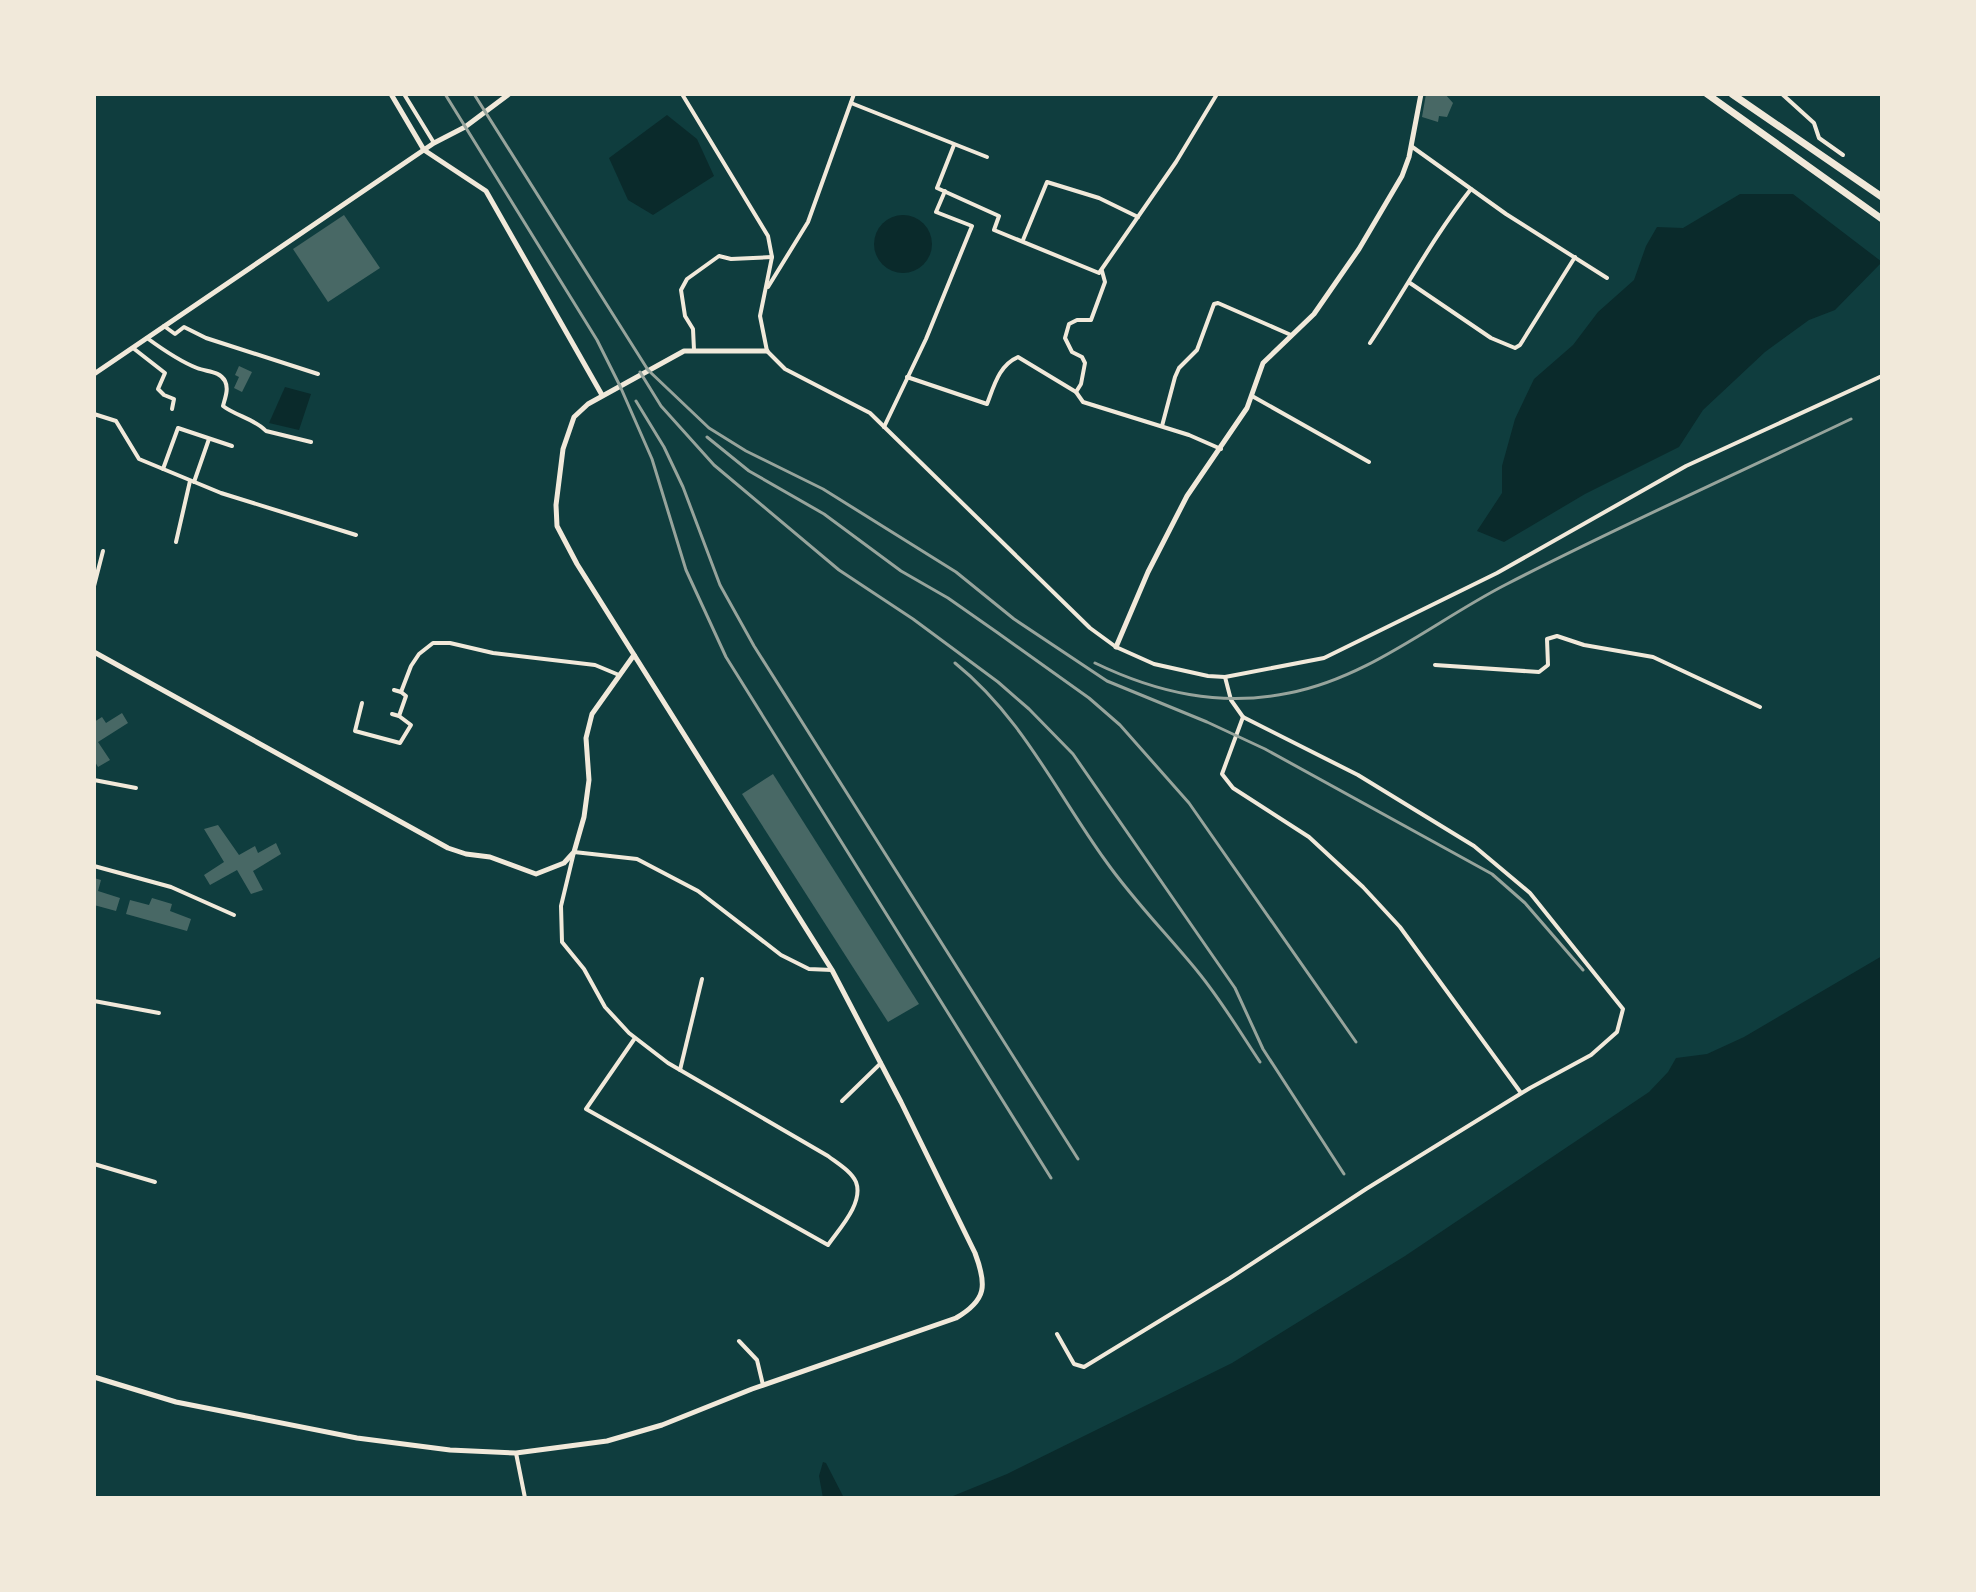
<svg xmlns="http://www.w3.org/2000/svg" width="1976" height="1592" font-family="Cabin,sans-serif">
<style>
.water{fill:#0a2a2b}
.building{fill:#486865}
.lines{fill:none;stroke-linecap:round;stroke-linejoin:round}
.minor{stroke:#f1e9da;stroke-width:4}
.tertiary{stroke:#f1e9da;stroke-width:5}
.trunk{stroke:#f1e9da;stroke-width:7}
.rail{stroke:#97a49c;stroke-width:3}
</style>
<rect width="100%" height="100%" fill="#0f3d3e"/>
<!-- water -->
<g class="water">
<path d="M667 115 697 139 714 176 653 215 628 200 609 158Z"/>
<path d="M1740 194H1793L1882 262 1835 310 1809 320 1765 352 1703 410 1679 447 1585 494 1504 542 1477 531 1502 493V466L1515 419 1534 379 1573 345 1598 312 1634 280 1646 246 1657 227 1683 228Z"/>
<circle cx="903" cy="244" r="29"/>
<path d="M285 387 311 394 299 430 269 423Z"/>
<path d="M1882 956V1498H948L1007 1474 1232 1363 1405 1256 1649 1092 1668 1072 1676 1058 1707 1054 1744 1037Z"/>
<path d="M823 1462 826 1463 844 1498H823L819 1476Z"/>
</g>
<!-- building -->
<g class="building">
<path d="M1426 94H1445L1453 103 1447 117 1439 116 1438 122 1422 117Z"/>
<path d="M344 215 380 268 328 302 293 249Z"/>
<path d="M239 366 252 372 242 392 234 388 239 377 235 375Z"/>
<path d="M122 713 128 723 98 742 110 760 98 767 94 760V722L102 717 106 723Z"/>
<path d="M773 774 919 1004 888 1022 742 794Z"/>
<path d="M218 825 239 855 255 846 258 853 276 843 281 854 253 871 263 890 251 894 237 870 210 885 204 875 224 862 204 829Z"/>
<path d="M94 878 101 880 98 891 120 898 116 911 94 905Z"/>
<path d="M152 898 172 904 170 911 191 919 187 931 126 914 130 900 149 905Z"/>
</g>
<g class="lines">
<!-- minor -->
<g class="minor">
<path d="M404 94 434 143"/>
<path d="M682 94 768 236 772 257 760 316 767 351 785 369 870 413 1090 628 1116 647 1154 664 1208 676 1225 677 1324 658 1497 573 1686 466 1882 376"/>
<path d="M1782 94 1814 123 1819 138 1843 155"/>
<path d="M851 103 987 157"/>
<path d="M954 145 937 188 999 216 994 230 1099 273 1176 162 1217 94"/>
<path d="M1411 146 1506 214 1607 278"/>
<path d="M1023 240 1047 182 1099 198 1138 217"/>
<path d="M1410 283 1491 338 1515 348 1520 345 1575 257"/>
<path d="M768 287 808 222 854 94"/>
<path d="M164 326 175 334 184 327 206 338 318 374"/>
<path d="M147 338C162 349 179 361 197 368 207 372 220 371 225 381 229 389 225 398 223 406 236 416 255 419 266 431L311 442"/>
<path d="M1370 343C1404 292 1433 237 1471 189"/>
<path d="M133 348 165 373 158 389 164 395 174 399 172 409"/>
<path d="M694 350 693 329 685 316 681 290 687 279 719 256 731 259 772 257"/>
<path d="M907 377 987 404C994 386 999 365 1018 357L1076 392 1083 402 1189 435 1221 449"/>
<path d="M1076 392 1081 384 1085 363 1082 357 1072 352 1065 338 1069 324 1077 320H1091L1105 282 1102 271"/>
<path d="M1252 396 1369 462"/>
<path d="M94 414 116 421 139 459 221 493 356 535"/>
<path d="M1162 426 1175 377 1179 368 1197 350 1214 304 1218 303 1291 335"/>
<path d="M884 427 926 339 972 226 936 212 945 191"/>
<path d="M163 469 178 428 232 446"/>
<path d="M194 482 209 439"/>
<path d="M176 542 190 481"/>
<path d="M94 586 103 551"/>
<path d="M1435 665 1539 672 1548 665 1547 639 1557 636 1584 645 1653 657 1760 707"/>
<path d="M394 690 401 692 411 666 419 654 433 643H450L493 653 595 665 619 675"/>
<path d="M362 703 355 731 400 743 411 725 399 716"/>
<path d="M392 714 399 716 406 696 401 692"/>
<path d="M1243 717 1222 774 1233 788 1309 837 1363 887 1400 927 1521 1093"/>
<path d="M94 780 136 788"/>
<path d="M94 866 171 887 234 915"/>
<path d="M94 1001 159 1013"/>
<path d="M635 1038 586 1109 828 1245C839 1229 864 1203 856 1182 851 1171 837 1163 828 1156L668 1063 629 1033 605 1007 584 969 562 942 561 906 574 852 637 859 698 891 781 955 809 969 832 970"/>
<path d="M680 1070 702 979"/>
<path d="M842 1101 881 1063"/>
<path d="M94 1164 155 1182"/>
<path d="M1057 1334 1074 1364 1084 1367 1230 1278 1366 1189 1530 1088 1591 1055 1617 1032 1623 1009 1530 893 1474 846 1358 775 1243 717 1231 700 1225 677"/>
<path d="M739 1341 757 1360 763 1385"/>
<path d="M516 1453 525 1498"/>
</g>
<!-- tertiary -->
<g class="tertiary">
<path d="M391 94 424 150 486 191 602 395"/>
<path d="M94 374 434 143 465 127 509 94"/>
<path d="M1116 647 1148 572 1187 496 1247 408 1263 363 1314 314 1359 249 1402 176 1409 157 1421 94"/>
<path d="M94 652 448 848 466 854 490 857 536 874 564 863 574 852 584 817 589 780 586 738 592 714 634 655"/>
<path d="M94 1377 176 1402 357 1438 450 1450 516 1453 607 1441 662 1425 752 1389 956 1318C987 1300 987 1285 975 1253L901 1102 832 970 577 564 557 526 556 505 563 449 574 417 588 404 684 351H767"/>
</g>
<!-- trunk -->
<g class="trunk">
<path d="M1707 94 1882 219"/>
<path d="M1732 94 1882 197"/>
</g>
<!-- rail -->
<g class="rail">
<path d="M445 94 597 340 620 386 652 459 686 570 726 657 1051 1178"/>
<path d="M474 94 648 370 709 428 746 451 823 489 956 572 1014 619 1107 681 1207 722 1265 749 1492 874 1525 903 1583 970"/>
<path d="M640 372 661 406 714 465 839 570 913 619 998 682 1029 709 1073 754 1235 988 1263 1049 1344 1174"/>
<path d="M636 401 664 447 683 487 720 585 754 646 1078 1159"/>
<path d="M707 437 749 471 824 514 901 571 948 598 998 633 1089 698 1120 725 1189 803 1356 1042"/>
<path d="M955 663C1022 717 1056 792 1105 860 1133 900 1167 934 1198 972 1221 1000 1240 1032 1260 1062"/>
<path d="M1095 663C1157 693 1220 707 1289 693 1368 678 1435 621 1505 585 1619 526 1736 474 1851 419"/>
</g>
</g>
<!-- border -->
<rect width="1976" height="1592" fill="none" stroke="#f1e9da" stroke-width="192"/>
</svg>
